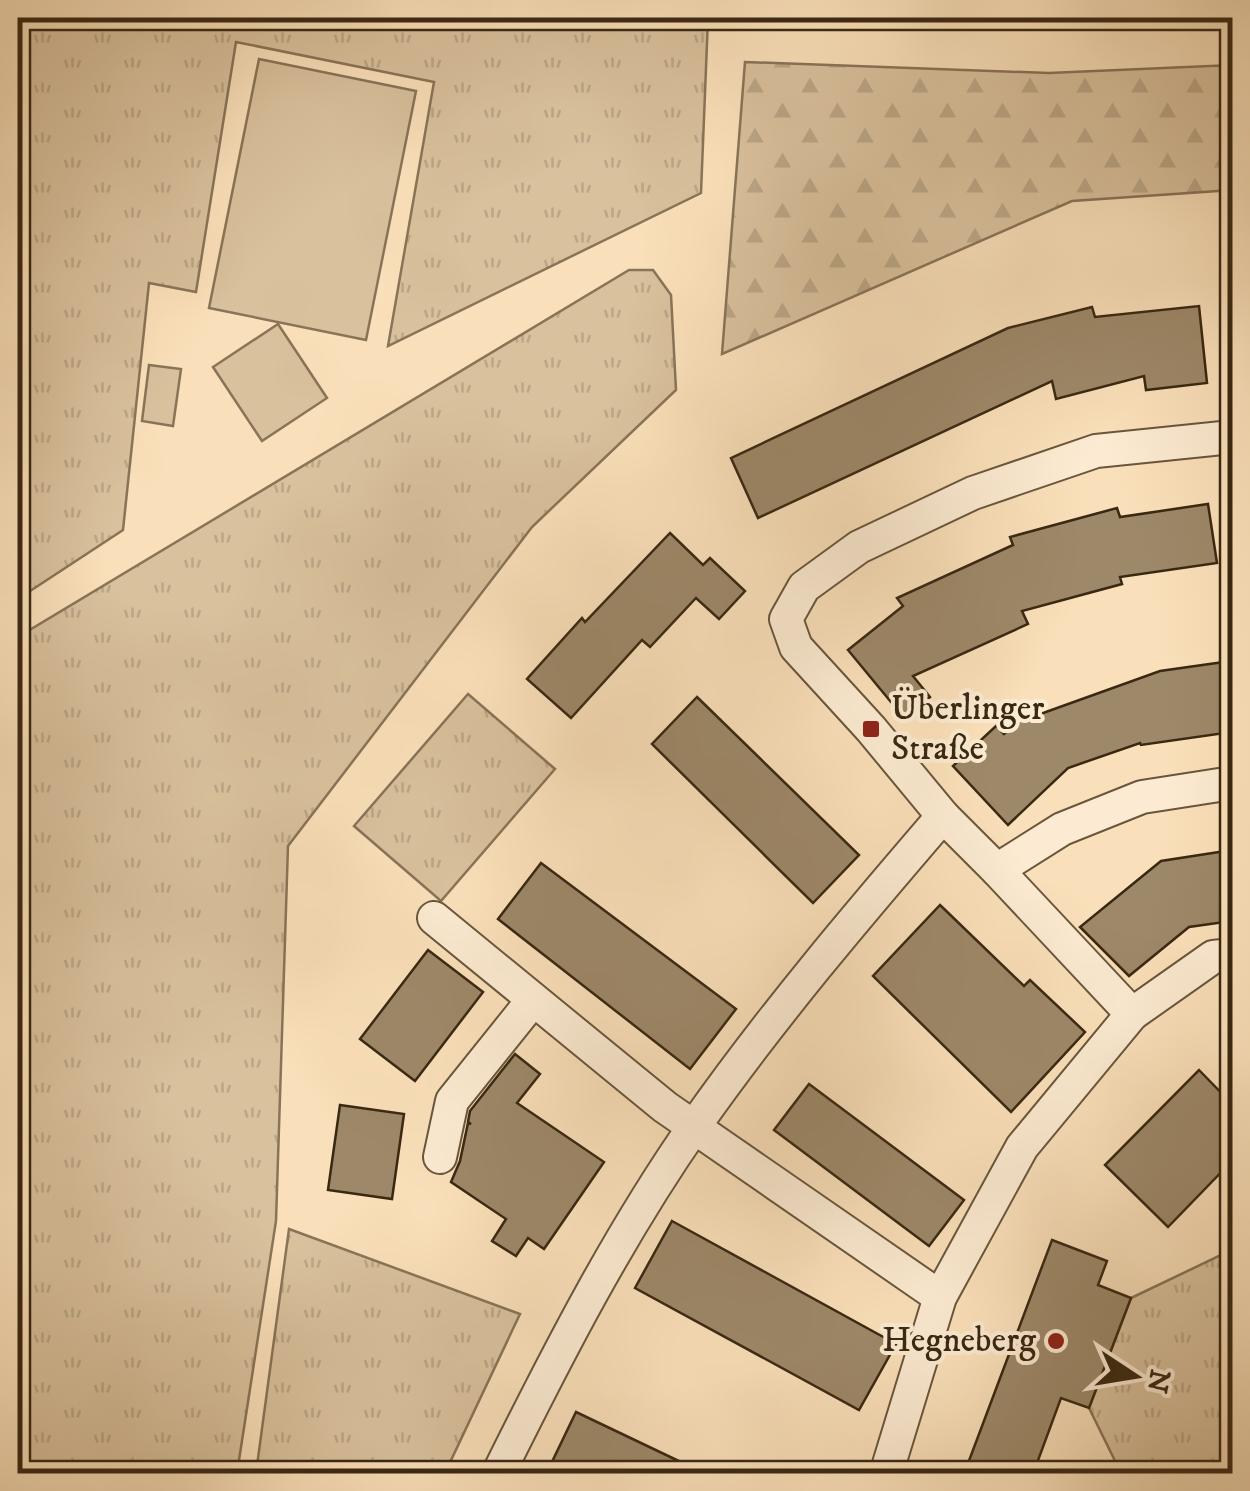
<svg xmlns="http://www.w3.org/2000/svg" width="1250" height="1491" font-family="'IM FELL DW Pica',serif">
<style>
.grass{fill:url(#grass-tufts);stroke:#897458;stroke-width:2.5}
.forest{fill:url(#forest-firs);stroke:#897458;stroke-width:2.5}
.pitch{fill:#d9c19d;stroke:#897458;stroke-width:2.5}
.building{fill:#9d8869;stroke:#392812;stroke-width:2.5}
.lines{fill:none;stroke-linecap:round;stroke-linejoin:round}
.street-casing{stroke:#69563c;stroke-width:36}
.street{stroke:#fcebd2;stroke-width:32}
.poi-dot{fill:#8f2418;stroke:#fcebd2;stroke-width:4}
.labels{text-anchor:middle;dominant-baseline:central;stroke-width:8;stroke-linejoin:round;paint-order:stroke}
.poi-label{font-size:35px;fill:#392812;stroke:#fcebd2;text-anchor:start}
</style>
<defs>
<pattern id="grass-tufts" width="24" height="20" patternUnits="userSpaceOnUse" patternTransform="scale(2.5)"><rect width="24" height="20" fill="#d9c19d"/><path d="M3 7l-1-3M5 7V3M7 7l1-3M15 17l-1-3M17 17v-4M19 17l1-3" fill="none" stroke="#bba686"/></pattern>
<pattern id="forest-firs" width="22" height="20" patternUnits="userSpaceOnUse" patternTransform="scale(2.5)"><rect width="22" height="20" fill="#d9c19d"/><path d="M5 1l3.5 6h-7zM16 11l3.5 6h-7z" fill="#bba686"/></pattern>
</defs>
<rect width="100%" height="100%" fill="#fae0ba"/>
<filter id="stains"><feTurbulence type="fractalNoise" baseFrequency=".002" numOctaves="4"/><feColorMatrix values="0 0 0 0 .2 0 0 0 0 .09 0 0 0 0 .02 0 0 0 .5 -.17"/></filter>
<radialGradient id="worn" r=".72"><stop offset=".6" stop-color="#630" stop-opacity="0"/><stop offset="1" stop-color="#630" stop-opacity=".3"/></radialGradient>
<!-- grass -->
<g class="grass">
<path d="M18 18H708L701 193 388 346 434 82 236 42 196 292 149 283 123 530 18 599Z"/>
<path d="M629 270H653L671 295 676 390 532 527 288 846 276 1221 237 1473H18V637Z"/>
<path d="M468 694 555 769 441 901 354 826Z"/>
<path d="M289 1229 520 1314 445 1473H256Z"/>
<path d="M1232 1240V1473H1121L1089 1408 1131 1298 1219 1256Z"/>
</g>
<!-- forest -->
<path class="forest" d="M745 62 1049 73 1232 65V190L1072 201 722 354Z"/>
<!-- pitch -->
<g class="pitch">
<path d="M259 59 416 91 366 340 209 308Z"/>
<path d="M278 324 327 398 262 441 213 367Z"/>
<path d="M149 365 181 369 173 426 142 421Z"/>
</g>
<!-- building -->
<g class="building">
<path d="M1199 306 1207 383 1146 390 1144 376 1056 399 1052 381 758 518 731 458 1008 328 1092 307 1095 317Z"/>
<path d="M1208 504 1217 563 1120 577 1122 584 1022 611 1028 624 913 676 930 697 905 719 848 650 903 606 897 598 1013 545 1010 537 1117 508 1120 517Z"/>
<path d="M670 533 703 565 710 558 745 591 719 619 696 598 650 647 642 640 571 718 527 679 582 618 585 622Z"/>
<path d="M1224 662 1232 732 1141 745 1140 743 1068 768 1008 825 953 766 996 726 1004 734 1027 712 1032 717 1160 671Z"/>
<path d="M697 697 859 855 813 903 652 744Z"/>
<path d="M1232 850V921L1189 927 1129 976 1080 927 1161 861Z"/>
<path d="M541 863 736 1009 690 1069 498 919Z"/>
<path d="M940 905 1024 986 1030 980 1085 1032 1011 1112 873 976Z"/>
<path d="M428 950 483 992 415 1081 360 1039Z"/>
<path d="M515 1054 540 1074 517 1103 604 1162 544 1249 528 1238 516 1256 492 1241 506 1219 451 1182 460 1161 468 1123 471 1124 468 1122 470 1111Z"/>
<path d="M1199 1070 1232 1104V1161L1168 1227 1105 1165Z"/>
<path d="M809 1084 964 1200 929 1246 774 1130Z"/>
<path d="M340 1105 404 1114 392 1199 328 1190Z"/>
<path d="M672 1221 896 1344 859 1410 635 1288Z"/>
<path d="M1052 1240 1107 1261 1098 1285 1131 1298 1089 1408 1061 1398 1033 1474H964Z"/>
<path d="M576 1412 706 1474H571L551 1464Z"/>
</g>
<g class="lines">
<defs>
<g id="street">
<path d="M943 816 997 870 1062 829 1142 797 1232 783"/>
<path d="M997 870 1132 1014 1213 957 1232 955"/>
<path d="M434 918 665 1107 940 1297"/>
<path d="M440 1157 452 1101 533 1000"/>
<path d="M498 1474C558 1353 619 1234 696 1124 772 1016 857 916 943 816L871 729 796 647 786 619 804 587 859 547 973 493 1096 451 1232 437"/>
<path d="M886 1474 940 1297 1022 1147 1132 1014"/>
</g>
</defs>
<!-- street casing -->
<use href="#street" class="street-casing"/>
<!-- street -->
<use href="#street" class="street"/>
</g>
<!-- markers -->
<g class="poi-dot">
<rect x="861" y="719" width="20" height="20" rx="5"/>
<circle cx="1056" cy="1341" r="10"/>
</g>
<g class="labels">
<!-- poi labels -->
<g class="poi-label">
<text x="891" y="709">Überlinger<tspan x="891" dy="40">Straße</tspan></text>
<text x="1036" y="1341" text-anchor="end">Hegneberg</text>
</g>
</g>
<!-- margin -->
<rect width="1250" height="1491" fill="none" stroke="#fae0ba" stroke-width="60"/>
<rect x="20" y="20" width="1210" height="1451" fill="none" stroke="#392812" stroke-width="5"/>
<rect x="30" y="30" width="1190" height="1431" fill="none" stroke="#392812" stroke-width="2.5"/>
<!-- north arrow -->
<g transform="translate(1135 1376) rotate(102)" stroke="#fcebd2" stroke-width="8" paint-order="stroke">
<path d="M0-8L18 38L0 25L-18 38Z" fill="#392812"/>
<text y="-15" font-size="28" font-weight="bold" text-anchor="middle" fill="#392812">N</text>
</g>
<rect width="100%" height="100%" filter="url(#stains)"/>
<rect width="100%" height="100%" fill="url(#worn)"/>
</svg>
